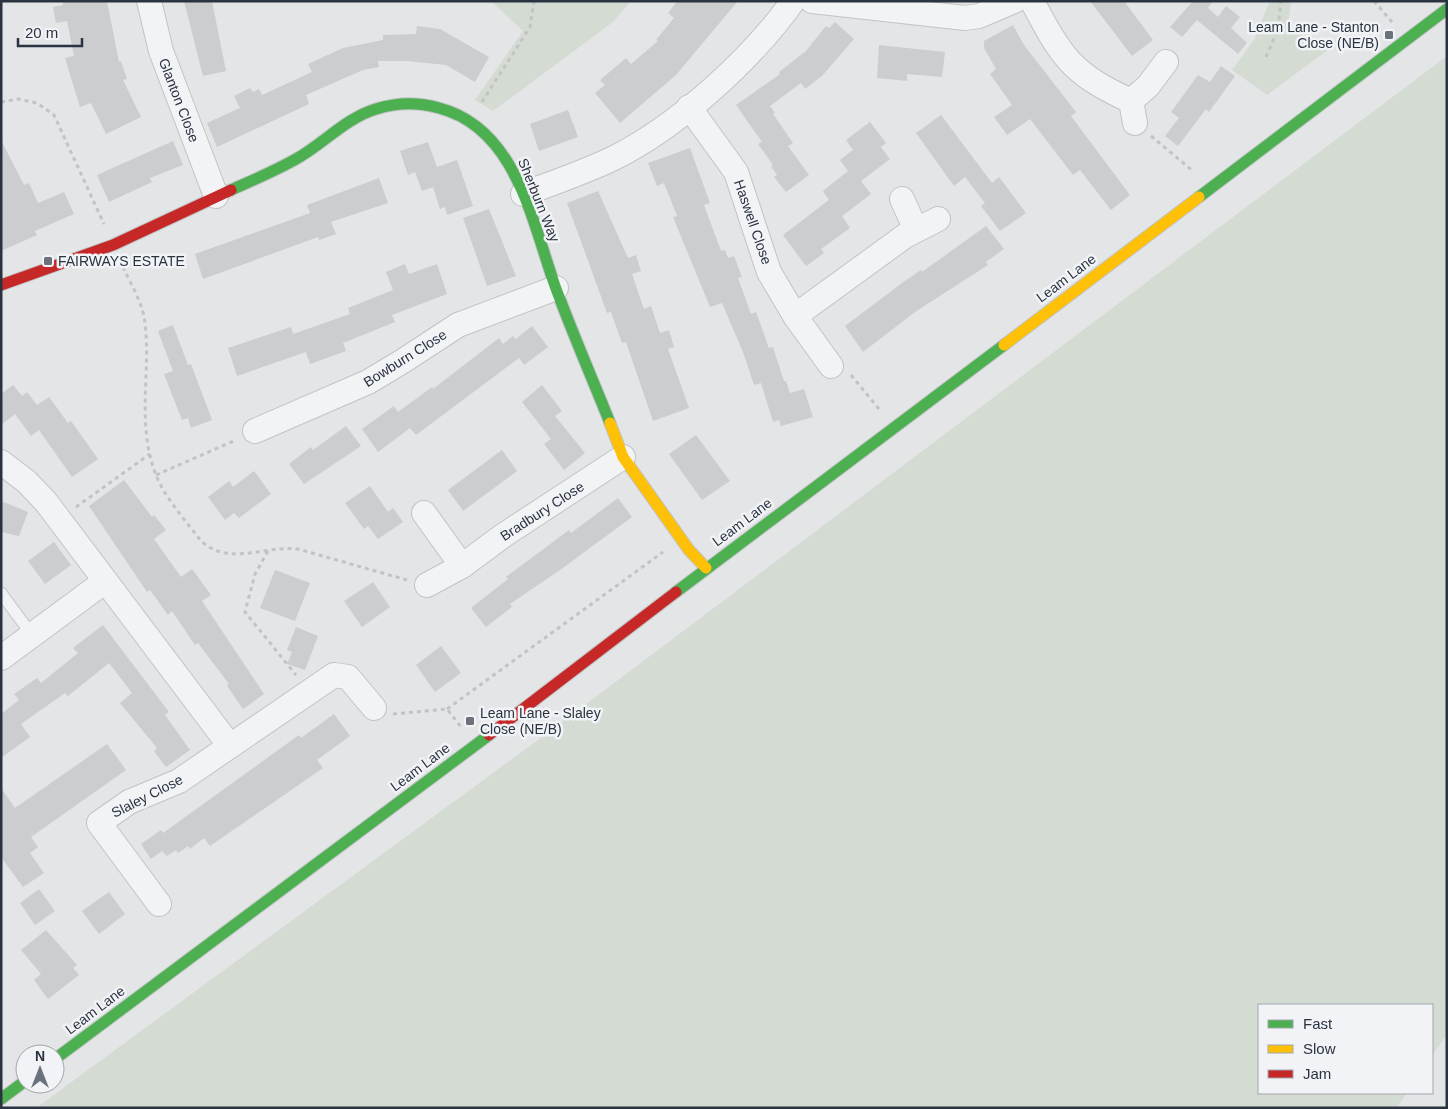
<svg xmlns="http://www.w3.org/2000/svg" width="1448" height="1109" font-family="Arial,sans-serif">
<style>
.green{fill:#d4dbd3}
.building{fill:#cbcdcf}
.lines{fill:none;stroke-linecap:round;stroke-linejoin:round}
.lane-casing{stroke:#c1c3c5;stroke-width:13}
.street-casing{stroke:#c1c3c5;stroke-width:26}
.fast-casing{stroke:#c1c3c5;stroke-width:13}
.slow-casing{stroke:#c1c3c5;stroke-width:13}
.jam-casing{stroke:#c1c3c5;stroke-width:13}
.path{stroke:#c1c3c6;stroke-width:3;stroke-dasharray:4 4;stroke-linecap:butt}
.lane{stroke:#f2f3f4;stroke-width:11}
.street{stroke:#f2f3f4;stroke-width:24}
.fast{stroke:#4caf50;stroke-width:11}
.slow{stroke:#ffc107;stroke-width:11}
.jam{stroke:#c62828;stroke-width:11}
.poi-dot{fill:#6b717a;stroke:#f1f3f6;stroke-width:2}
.labels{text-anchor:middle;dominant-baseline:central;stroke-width:5;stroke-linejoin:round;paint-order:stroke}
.poi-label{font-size:14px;fill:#2a3340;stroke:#f1f3f6;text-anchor:start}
.street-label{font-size:14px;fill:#2a3340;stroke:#f1f3f6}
</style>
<rect width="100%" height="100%" fill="#e3e5e7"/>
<!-- green -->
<g class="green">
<path d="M491 1H631L613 22 493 111 475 100 523 31Z"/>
<path d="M1270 1H1291L1287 33 1340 41 1267 95 1232 70 1254 40Z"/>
<path d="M1447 56V1034L1432 1056V1005H1259V1093H1407L1396 1108H36L553 729Z"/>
</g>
<!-- building -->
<g class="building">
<path d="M63 1H107L119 62 121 61 127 79 123 80 141 117 106 134 91 103 80 107 65 58 74 56 67 21 56 23 53 7 63 5Z"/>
<path d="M184 1H212L226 71 203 76Z"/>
<path d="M677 1H738L676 75 620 123 595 93 605 85 600 80 626 58 631 64 658 41 656 40 674 18 668 13Z"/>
<path d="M1090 1H1124L1153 40 1132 56Z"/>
<path d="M1193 1H1213L1208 8 1218 17 1226 6 1240 17 1231 28 1247 43 1238 54 1197 20 1182 37 1170 27Z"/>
<path d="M835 22 854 39 822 76 805 89 801 83 770 106 775 113 773 114 793 143 788 146 809 175 786 192 774 177 777 175 771 166 773 165 758 144 762 142 736 105 780 74 779 72 806 51 826 26 829 28Z"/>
<path d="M1013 25 1024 45 1076 112 1071 116 1130 195 1111 210 1080 170 1073 175 1030 119 1007 135 994 117 1012 105 990 74 996 69 984 48V41Z"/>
<path d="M417 26 440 29 489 57 475 82 446 65 407 61H378L379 67 363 70 306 95 309 104 217 147 207 123 240 108 234 96 250 88 253 92 259 89 262 95 312 72 308 64 343 48 383 40V35L416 34Z"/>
<path d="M879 45 945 52 942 77 907 74V81L877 78Z"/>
<path d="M1221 66 1235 76 1209 112 1206 109 1178 146 1165 136 1179 118 1171 112 1198 75 1210 82Z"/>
<path d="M568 110 578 137 539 151 530 124Z"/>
<path d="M941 115 992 183 999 177 1026 213 1000 231 981 206 985 203 965 177 954 186 916 133Z"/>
<path d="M870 122 886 143 881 147 890 159 861 181 871 194 842 216 850 228 821 249 824 253 806 266 783 235 829 200 823 191 848 171 840 160 853 150 846 140Z"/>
<path d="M1 140 24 185 29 183 38 203 64 192 74 214 35 231 37 235 1 251Z"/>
<path d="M173 141 183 165 150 178 152 182 109 202 97 175Z"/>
<path d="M428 142 437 167 457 160 473 206 447 215 445 207 440 209 433 187 422 191 415 172 408 175 400 151Z"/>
<path d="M690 148 710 203 704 205 721 251 725 250 728 258 734 256 742 277 738 278 751 314 756 312 769 348 773 347 784 381H786L790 393 804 389 813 417 781 426 779 420 773 422 761 383 754 385 743 352 722 303 710 307 673 217 677 216 664 183 657 186 648 163Z"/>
<path d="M379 178 388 203 331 222 336 234 319 240 318 237 203 279 195 254 310 213 307 205Z"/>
<path d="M598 191 628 258 636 255 641 271 632 274 644 309 651 306 660 333 669 330 674 347 668 349 689 408 653 421 626 342 622 343 611 312 607 313 567 203Z"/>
<path d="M489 209 516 276 487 286 463 218Z"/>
<path d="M986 226 1004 249 986 262 988 265 915 312 863 352 845 326 902 283 921 270 922 272Z"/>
<path d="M405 264 409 274 437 264 447 294 392 315 395 322 343 343 346 351 310 364 306 352 237 376 228 348 291 327 293 334 350 314 348 308 393 290 386 272Z"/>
<path d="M173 325 188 365 191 364 212 420 191 428 188 418 182 420 164 374 173 371 158 331Z"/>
<path d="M532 326 548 347 524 365 519 358 416 435 410 428 378 452 362 429 394 406 398 412 432 387 433 389 499 338 503 344 513 336 516 339Z"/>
<path d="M13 385 22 396 27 392 37 405 49 397 68 423 71 421 98 459 72 477 39 430 31 436 15 414 1 425V394Z"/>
<path d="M542 385 562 411 555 416 585 453 564 470 544 444 551 439 522 402Z"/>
<path d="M346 426 361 446 304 484 289 464 311 447 313 450Z"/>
<path d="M696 435 730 481 702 500 669 454Z"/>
<path d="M502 450 517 471 463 511 448 490Z"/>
<path d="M254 471 271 494 239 518 234 513 225 520 208 497 229 481 233 487Z"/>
<path d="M124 480 152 517 154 515 166 530 154 539 181 577 192 569 211 595 202 601 264 694 243 709 227 686 229 684 198 643 195 645 172 611 168 615 150 590 147 592 89 506Z"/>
<path d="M370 486 388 512 393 508 403 522 378 539 368 526 364 529 345 503Z"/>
<path d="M618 498 632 517 560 570 510 604 512 607 486 627 471 608 508 579 506 577 569 530 571 533Z"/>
<path d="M1 501 28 512 19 536 1 532Z"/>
<path d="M54 542 71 565 45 584 28 561Z"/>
<path d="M275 570 310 583 295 621 260 608Z"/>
<path d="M373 582 390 607 362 627 344 601Z"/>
<path d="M103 625 169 712 165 715 190 750 166 767 154 751 157 748 120 703 132 693 109 663 68 696 65 693 21 724 30 737 1 758V714L19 700 14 694 37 678 41 683 78 653 73 648Z"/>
<path d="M296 627 318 636 305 670 287 664 292 652 287 650Z"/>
<path d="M441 646 461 673 435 692 416 665Z"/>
<path d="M334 714 350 736 317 760 323 768 210 846 204 838 190 849 188 846 178 853 176 850 167 856 162 851 151 859 141 844 161 830 163 833 299 735 301 738Z"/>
<path d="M107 744 126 770 31 837 38 847 30 853 44 873 23 887 1 857V788L15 808Z"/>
<path d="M39 889 55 911 35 925 20 903Z"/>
<path d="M109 892 125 914 99 934 82 911Z"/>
<path d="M46 930 77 965 73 968 79 975 48 999 34 980 41 974 21 950Z"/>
</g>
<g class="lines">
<defs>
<path id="lane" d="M1 593 32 635"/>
<g id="street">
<path d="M149 1 161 51 216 196"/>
<path d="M812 1 965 18 979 16 1014 1"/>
<path d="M1032 1C1062 58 1072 74 1131 101L1135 123"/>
<path d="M1131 101 1148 86 1166 62"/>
<path d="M689 107 736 172 769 272 795 316 831 366"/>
<path d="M523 194C553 183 585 172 614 158 678 126 752 59 793 1"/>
<path d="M902 199 916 230"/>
<path d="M795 316 905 236 938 219"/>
<path d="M255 431 368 382 403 361 458 325 556 288"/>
<path d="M1 462 27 482 46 502 230 746"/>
<path d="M424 513 462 566"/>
<path d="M427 585 462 566 504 535 623 457"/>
<path d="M1 658 104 582"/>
<path d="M159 904 99 823 129 802 179 781 334 675 348 677 374 708"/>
</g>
<g id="fast">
<path d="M231 190C253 180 275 171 296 159 323 144 346 118 376 109 398 102 418 102 439 108 516 128 532 221 555 286 572 332 592 378 610 423"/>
<path d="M1199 197 1447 9"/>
<path d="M676 592 1004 345"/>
<path d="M55 1059 489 735"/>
<path d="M1 1099 25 1081"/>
</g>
<g id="slow">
<path d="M1004 345 1199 197"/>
<path d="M610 423 623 457 689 550 706 568"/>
</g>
<g id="jam">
<path d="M1 285 113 245 231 190"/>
<path d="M489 735 676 592"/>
</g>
</defs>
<!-- lane casing -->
<use href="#lane" class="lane-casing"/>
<!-- street casing -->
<use href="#street" class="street-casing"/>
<!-- fast casing -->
<use href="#fast" class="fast-casing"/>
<!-- slow casing -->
<use href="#slow" class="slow-casing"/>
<!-- jam casing -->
<use href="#jam" class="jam-casing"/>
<!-- path -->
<g class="path">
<path d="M1374 1 1392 22"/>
<path d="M1266 57 1278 29 1281 1"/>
<path d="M1 102 18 99 37 103 54 115 104 224"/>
<path d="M482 102 530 27 534 1"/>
<path d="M1151 136 1194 172"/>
<path d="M123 267C131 285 143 303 145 323 151 374 136 424 156 475 165 498 186 521 201 541 230 567 264 545 298 549L407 580"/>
<path d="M851 375 879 409"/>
<path d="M156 475 236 440"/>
<path d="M76 507 150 454"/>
<path d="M268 551 255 574 245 612 296 675"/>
<path d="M447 709 663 552"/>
<path d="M393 714 447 709 461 727"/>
</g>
<!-- lane -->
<use href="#lane" class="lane"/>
<!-- street -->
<use href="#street" class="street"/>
<!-- fast -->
<use href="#fast" class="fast"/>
<!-- slow -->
<use href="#slow" class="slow"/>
<!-- jam -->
<use href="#jam" class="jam"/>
</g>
<!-- markers -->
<g class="poi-dot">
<rect x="1384" y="30" width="10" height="10" rx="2.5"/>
<rect x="43" y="256" width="10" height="10" rx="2.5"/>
<rect x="465" y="716" width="10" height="10" rx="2.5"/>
</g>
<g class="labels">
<!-- poi labels -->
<g class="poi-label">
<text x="1379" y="27" text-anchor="end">Leam Lane - Stanton<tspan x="1379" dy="16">Close (NE/B)</tspan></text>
<text x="58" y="261">FAIRWAYS ESTATE</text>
<text x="480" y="713">Leam Lane - Slaley<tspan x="480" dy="16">Close (NE/B)</tspan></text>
</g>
<!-- street labels -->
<g class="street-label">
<text transform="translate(179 100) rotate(69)">Glanton Close</text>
<text transform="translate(539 200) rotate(68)">Sherburn Way</text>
<text transform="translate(753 222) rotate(71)">Haswell Close</text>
<text transform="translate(1066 278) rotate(-37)">Leam Lane</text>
<text transform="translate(405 358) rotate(-32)">Bowburn Close</text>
<text transform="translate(542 511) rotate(-33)">Bradbury Close</text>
<text transform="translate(742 522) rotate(-37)">Leam Lane</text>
<text transform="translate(420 767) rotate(-37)">Leam Lane</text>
<text transform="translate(147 796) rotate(-27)">Slaley Close</text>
<text transform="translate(95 1010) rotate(-37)">Leam Lane</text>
</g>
</g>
<!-- border -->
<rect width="1448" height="1109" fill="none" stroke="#2a3340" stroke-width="5"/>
<!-- legend -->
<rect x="1258" y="1004" width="175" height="90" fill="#f1f3f6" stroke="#a1a6ad"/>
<rect x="1268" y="1020" width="25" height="8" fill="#4caf50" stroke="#a1a6ad"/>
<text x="1303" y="1029" font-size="15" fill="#2a3340">Fast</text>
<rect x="1268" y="1045" width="25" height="8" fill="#ffc107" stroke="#a1a6ad"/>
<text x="1303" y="1054" font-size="15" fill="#2a3340">Slow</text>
<rect x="1268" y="1070" width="25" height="8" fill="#c62828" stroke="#a1a6ad"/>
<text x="1303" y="1079" font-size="15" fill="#2a3340">Jam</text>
<!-- north arrow -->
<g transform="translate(40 1069)"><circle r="24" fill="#f1f3f6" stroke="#a1a6ad"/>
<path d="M0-4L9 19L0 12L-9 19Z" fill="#6b717a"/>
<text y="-8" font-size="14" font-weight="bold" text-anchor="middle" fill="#2a3340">N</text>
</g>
<!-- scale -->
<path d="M18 38v8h64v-8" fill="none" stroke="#2a3340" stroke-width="2.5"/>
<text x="25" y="38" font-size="15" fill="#2a3340" stroke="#f1f3f6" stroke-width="4" paint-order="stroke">20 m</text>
</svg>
